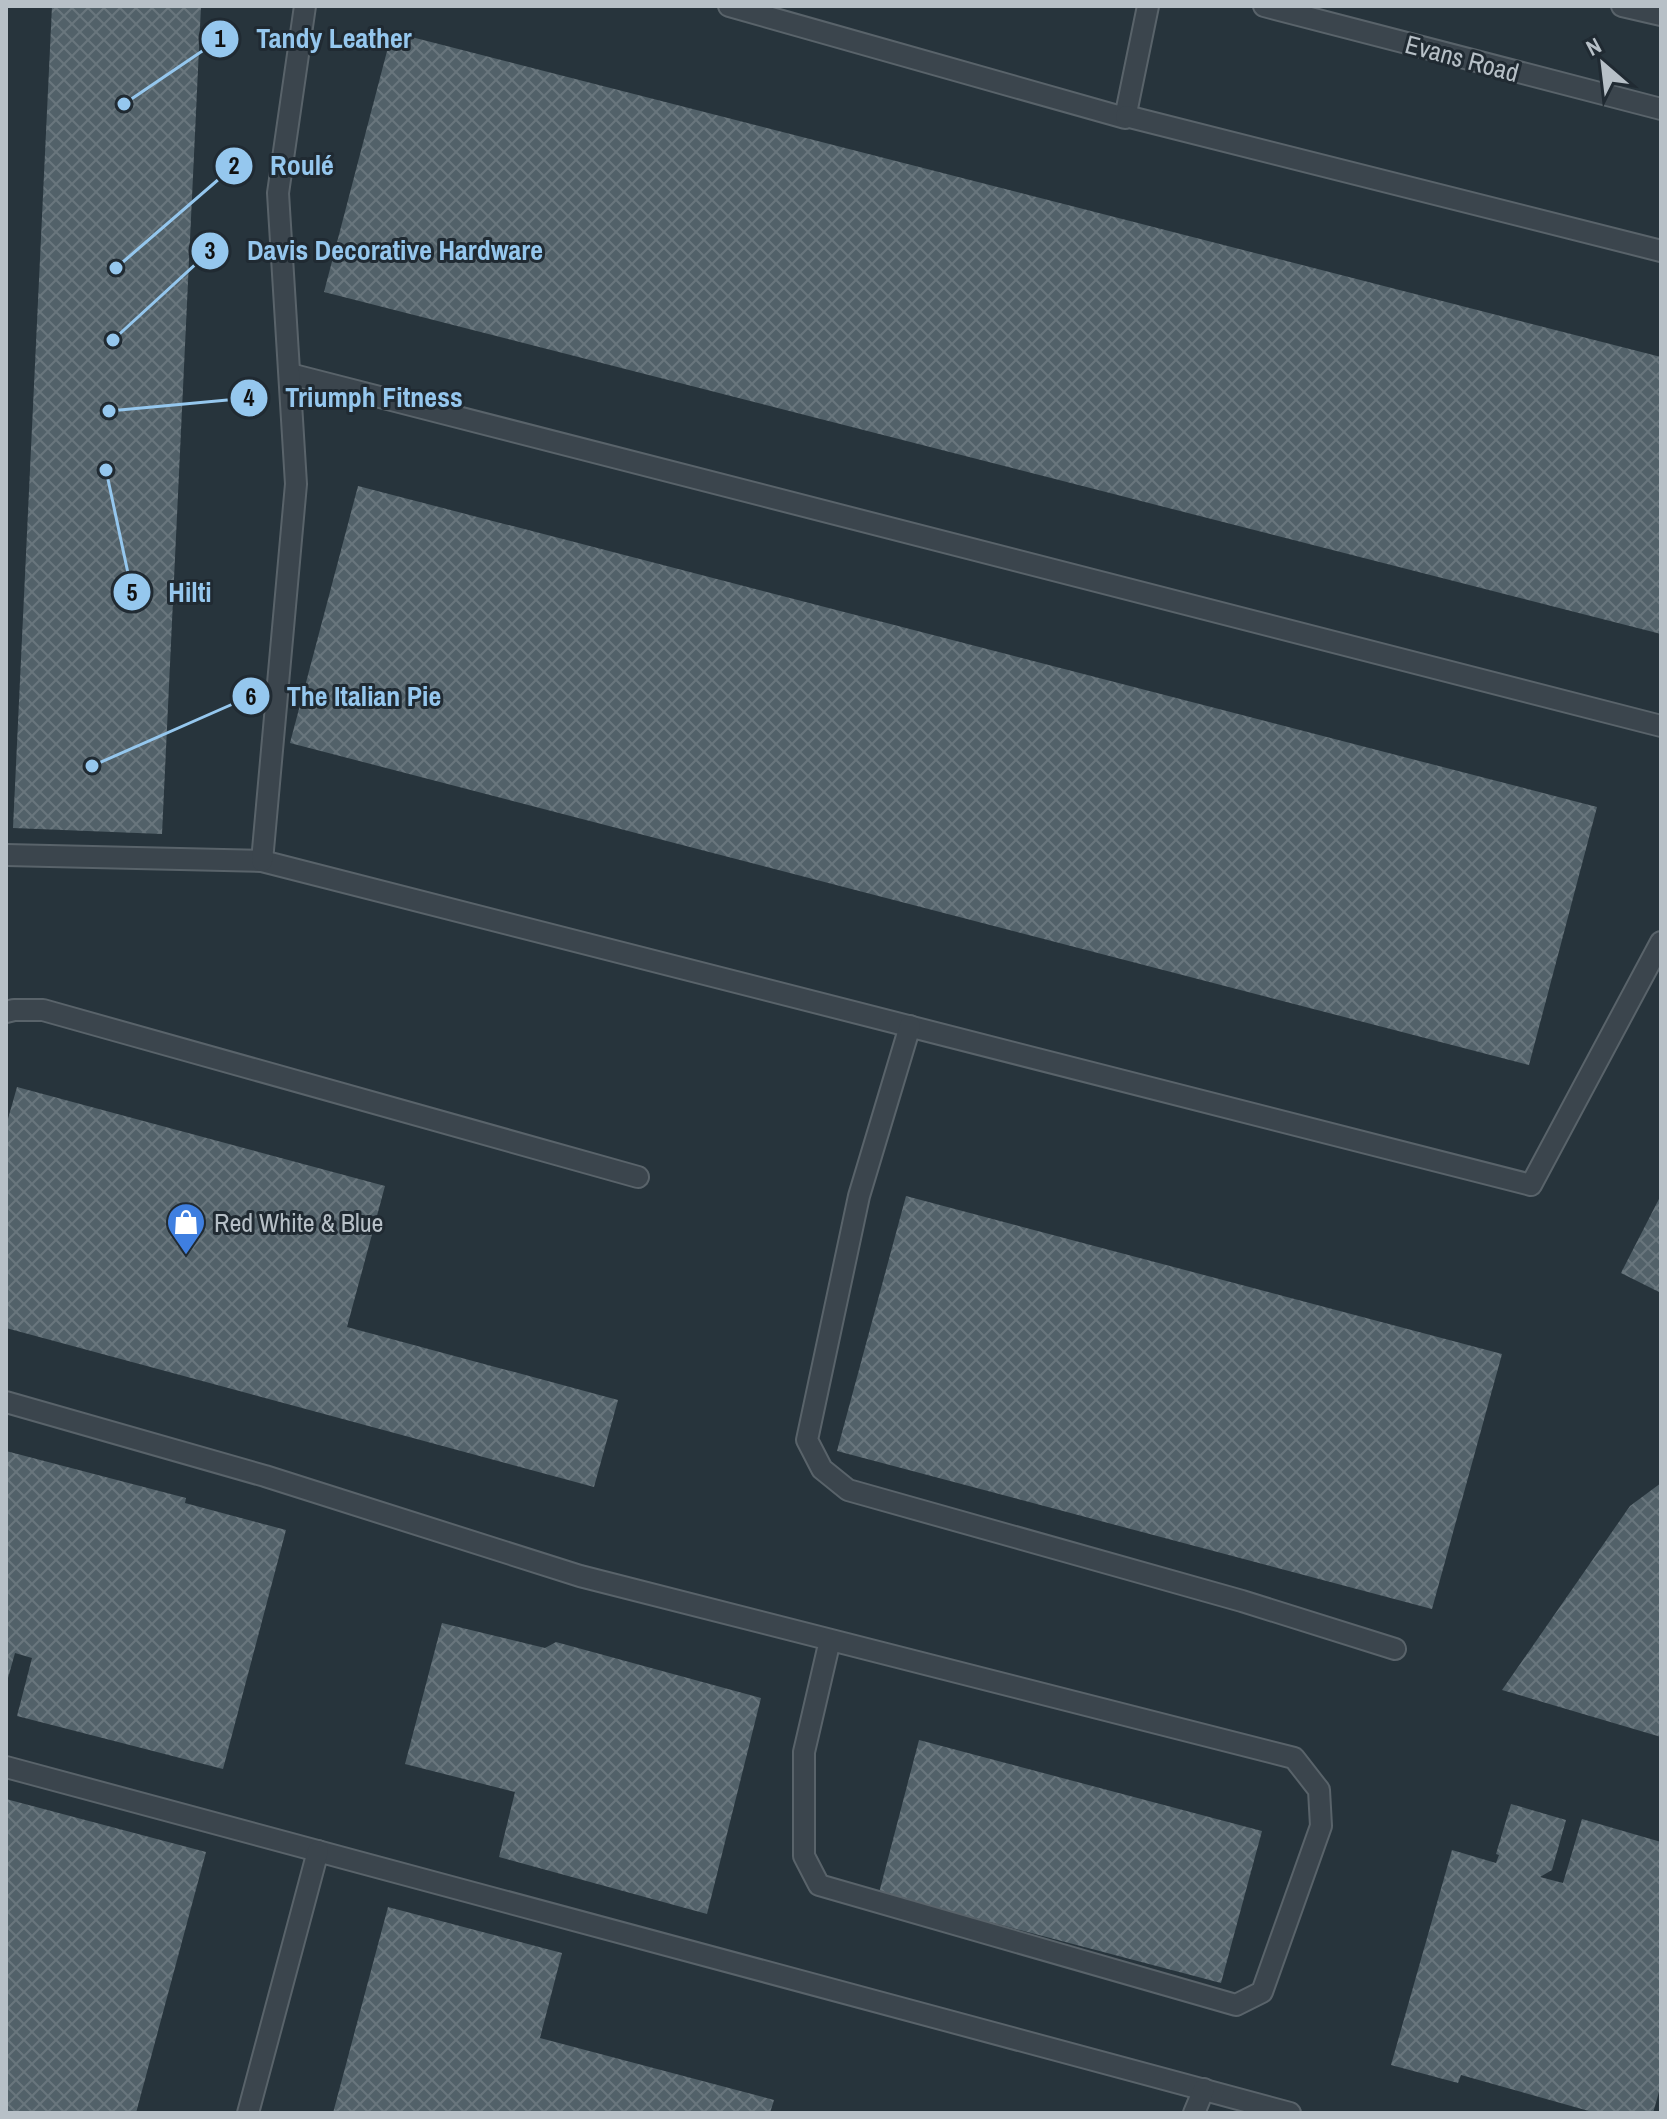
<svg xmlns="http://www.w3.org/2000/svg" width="1667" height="2119" font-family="'Archivo Narrow',sans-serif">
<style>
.building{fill:url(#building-cross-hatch)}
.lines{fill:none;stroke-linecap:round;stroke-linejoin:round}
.service-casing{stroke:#59636a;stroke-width:24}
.service{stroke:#3b454d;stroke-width:20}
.labels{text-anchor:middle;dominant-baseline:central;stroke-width:6;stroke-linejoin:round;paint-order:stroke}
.street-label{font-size:26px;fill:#b7c0c7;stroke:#202a32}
.poi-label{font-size:26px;fill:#b7c0c7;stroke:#202a32;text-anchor:start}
.leader{fill:none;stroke:#95c7ee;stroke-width:3}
.callout-dot{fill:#95c7ee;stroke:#202a32;stroke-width:3}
.mark-label{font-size:24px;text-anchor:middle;font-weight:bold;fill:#111}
.callout-label{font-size:28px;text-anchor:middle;font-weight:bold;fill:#95c7ee;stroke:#202a32;stroke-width:6;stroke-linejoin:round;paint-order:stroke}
</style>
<defs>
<pattern id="building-cross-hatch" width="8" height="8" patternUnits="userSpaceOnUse" patternTransform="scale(2)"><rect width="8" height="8" fill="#526169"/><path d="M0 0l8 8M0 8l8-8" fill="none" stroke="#69767d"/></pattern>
</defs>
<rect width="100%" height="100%" fill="#27343c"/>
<!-- building -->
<g class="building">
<path d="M52 6H201L162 834 13 828Z"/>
<path d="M392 32 1661 357V634L324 292Z"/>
<path d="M358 486 1597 807 1529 1065 290 743Z"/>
<path d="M17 1087 385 1186 347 1327 618 1400 594 1487 6 1328V1126Z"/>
<path d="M1661 1195V1293L1621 1273Z"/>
<path d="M906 1196 1502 1354 1432 1609 837 1451Z"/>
<path d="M6 1451 186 1498 185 1503 286 1530 223 1769 17 1716 32 1658 15 1653 6 1685Z"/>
<path d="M1661 1483V1737L1502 1690 1630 1506Z"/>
<path d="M442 1623 545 1648 556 1642 761 1698 707 1914 499 1857 515 1792 405 1764Z"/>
<path d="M919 1740 1262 1831 1221 1983 879 1893Z"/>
<path d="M6 1799 206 1852 136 2113H6Z"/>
<path d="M1511 1804 1566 1820 1552 1870 1540 1877 1563 1883 1582 1819 1661 1842V2085L1653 2113H1596L1461 2075 1458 2083 1391 2065 1452 1850 1496 1863 1499 1855 1496 1854Z"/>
<path d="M388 1907 562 1953 540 2038 774 2100 770 2113H333Z"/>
</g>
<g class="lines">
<defs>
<g id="service">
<path d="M729 6 1125 118 1148 6"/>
<path d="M1264 6 1661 109"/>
<path d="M1622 6 1661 15"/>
<path d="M1126 116 1661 251"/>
<path d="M290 374 1661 726"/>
<path d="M6 855 262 861 1531 1185 1661 942"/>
<path d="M262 861 296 484 278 193 305 6"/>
<path d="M6 1012 14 1010H43L638 1177"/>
<path d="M910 1026 859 1196 807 1440 822 1469 848 1490 1242 1601 1395 1649"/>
<path d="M6 1402 265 1476 580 1576 1294 1758 1319 1790 1321 1826 1262 1992 1236 2005 819 1885 804 1856V1752L830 1640"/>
<path d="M6 1767 1290 2113"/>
<path d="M248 2113 318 1851"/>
<path d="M1194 2113 1204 2089"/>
</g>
</defs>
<!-- service casing -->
<use href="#service" class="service-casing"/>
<!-- service -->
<use href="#service" class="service"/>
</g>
<!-- icons -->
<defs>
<symbol id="shop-pin" viewBox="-11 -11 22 30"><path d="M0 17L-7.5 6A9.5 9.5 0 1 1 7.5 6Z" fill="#3f7fe0" stroke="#202a32"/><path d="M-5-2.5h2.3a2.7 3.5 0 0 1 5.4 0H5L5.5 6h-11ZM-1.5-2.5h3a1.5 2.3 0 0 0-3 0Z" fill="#fff"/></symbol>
</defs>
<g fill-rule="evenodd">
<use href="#shop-pin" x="164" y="1200" width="44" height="60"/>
</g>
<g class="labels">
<!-- street labels -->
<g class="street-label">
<text transform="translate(1462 58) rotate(15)">Evans Road</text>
</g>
<!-- poi labels -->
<g class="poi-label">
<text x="214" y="1222">Red White &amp; Blue</text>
</g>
</g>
<!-- callouts -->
<path class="leader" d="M124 104L220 39M116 268L234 166M113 340L210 251M109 411L249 398M106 470L132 592M92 766L251 696"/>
<g class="callout-dot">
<circle cx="124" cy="104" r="8"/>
<circle cx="116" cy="268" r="8"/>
<circle cx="113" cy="340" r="8"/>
<circle cx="109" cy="411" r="8"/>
<circle cx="106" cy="470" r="8"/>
<circle cx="92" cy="766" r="8"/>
<circle cx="220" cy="39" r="20"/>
<circle cx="234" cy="166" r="20"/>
<circle cx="210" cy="251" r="20"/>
<circle cx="249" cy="398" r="20"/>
<circle cx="132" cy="592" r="20"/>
<circle cx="251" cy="696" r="20"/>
</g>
<g class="mark-label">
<text x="220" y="47">1</text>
<text x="234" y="174">2</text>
<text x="210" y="259">3</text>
<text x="249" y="406">4</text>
<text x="132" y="601">5</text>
<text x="251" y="705">6</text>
</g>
<g class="callout-label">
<text x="334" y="48">Tandy Leather</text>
<text x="302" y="175">Roulé</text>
<text x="395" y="260">Davis Decorative Hardware</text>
<text x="374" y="407">Triumph Fitness</text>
<text x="190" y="602">Hilti</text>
<text x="364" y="706">The Italian Pie</text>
</g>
<!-- border -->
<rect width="1667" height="2119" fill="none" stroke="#b7c0c7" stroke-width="16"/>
<!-- north arrow -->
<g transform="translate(1603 64) rotate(332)" stroke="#202a32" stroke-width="6" paint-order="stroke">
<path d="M0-6L14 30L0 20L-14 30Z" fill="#b7c0c7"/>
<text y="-12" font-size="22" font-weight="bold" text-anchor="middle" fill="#b7c0c7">N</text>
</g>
</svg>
